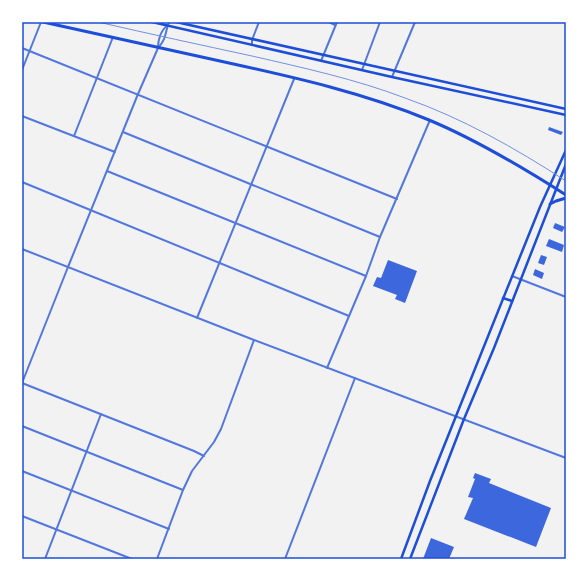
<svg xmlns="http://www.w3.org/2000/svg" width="588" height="581" font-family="Lato,sans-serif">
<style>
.building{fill:#3d67dc}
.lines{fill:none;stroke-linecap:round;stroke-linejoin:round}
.minor{stroke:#5277de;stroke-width:2}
.tertiary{stroke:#5277de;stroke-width:2}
.secondary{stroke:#1d4ed8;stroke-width:2.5}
.primary{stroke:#1d4ed8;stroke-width:3}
.rail{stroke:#7290e2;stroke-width:1}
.neatline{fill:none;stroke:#1d4ed8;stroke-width:1.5}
</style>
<rect width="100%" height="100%" fill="#f2f2f2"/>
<!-- building -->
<g class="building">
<path d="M549 127 563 132 561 135 548 130Z"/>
<path d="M555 223 565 227 562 232 553 228Z"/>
<path d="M549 239 564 245 562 252 546 246Z"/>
<path d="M541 255 547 257 544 265 538 263Z"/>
<path d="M388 260 417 271 405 303 395 299 397 295 373 286 377 277 381 278Z"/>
<path d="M535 269 544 273 542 279 533 275Z"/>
<path d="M475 473 491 479 489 483 551 508 536 547 464 519 473 498 468 497 475 479 473 478Z"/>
<path d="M431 538 454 547 449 559H423Z"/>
</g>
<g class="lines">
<!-- minor -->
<g class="minor">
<path d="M329 22 335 25"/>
<path d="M252 45V40L259 22"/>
<path d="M22 48 397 199"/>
<path d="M321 61 337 22"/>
<path d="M22 70 41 22"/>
<path d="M362 70 380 22"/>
<path d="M392 77 415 22"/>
<path d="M22 116 115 152"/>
<path d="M123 132 380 237"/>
<path d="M74 136 113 37"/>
<path d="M107 171 366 276"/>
<path d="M22 182 349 316"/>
<path d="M512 276 566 297"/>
<path d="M197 318 294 79"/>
<path d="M327 368 366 276 380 237 430 120"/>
<path d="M22 383 194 451 204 456"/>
<path d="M22 383 68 267"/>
<path d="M22 426 183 490"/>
<path d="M22 471 169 529"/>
<path d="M22 516 132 559"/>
<path d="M45 559 101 414"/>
<path d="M285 559 355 378"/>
</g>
<!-- tertiary -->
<g class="tertiary">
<path d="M158 47C158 40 161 30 167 26"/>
<path d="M22 249 254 340 566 458"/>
<path d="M68 267 138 94 158 48C167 38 165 32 169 22"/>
<path d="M157 559 183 490 192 471 214 442 221 429 254 340"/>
</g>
<!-- secondary -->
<g class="secondary">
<path d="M152 22 392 77 566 115"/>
<path d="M176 22 566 109"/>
<path d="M503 298 512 301"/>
<path d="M401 559 430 481 509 284 540 207 566 150"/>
<path d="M410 559 464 419 494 348 566 164"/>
</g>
<!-- primary -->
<g class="primary">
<path d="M43 22C105 36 167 49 229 63 297 78 364 93 429 120 477 140 522 167 566 195"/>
<path d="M550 204 556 201 566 198"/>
</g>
<!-- rail -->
<path class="rail" d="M98 22C150 34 201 45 252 56 304 68 355 79 405 98 462 118 515 148 566 181"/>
</g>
<!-- border -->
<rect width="588" height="581" fill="none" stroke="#ffffff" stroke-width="46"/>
<rect x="23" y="23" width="542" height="535" class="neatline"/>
</svg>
